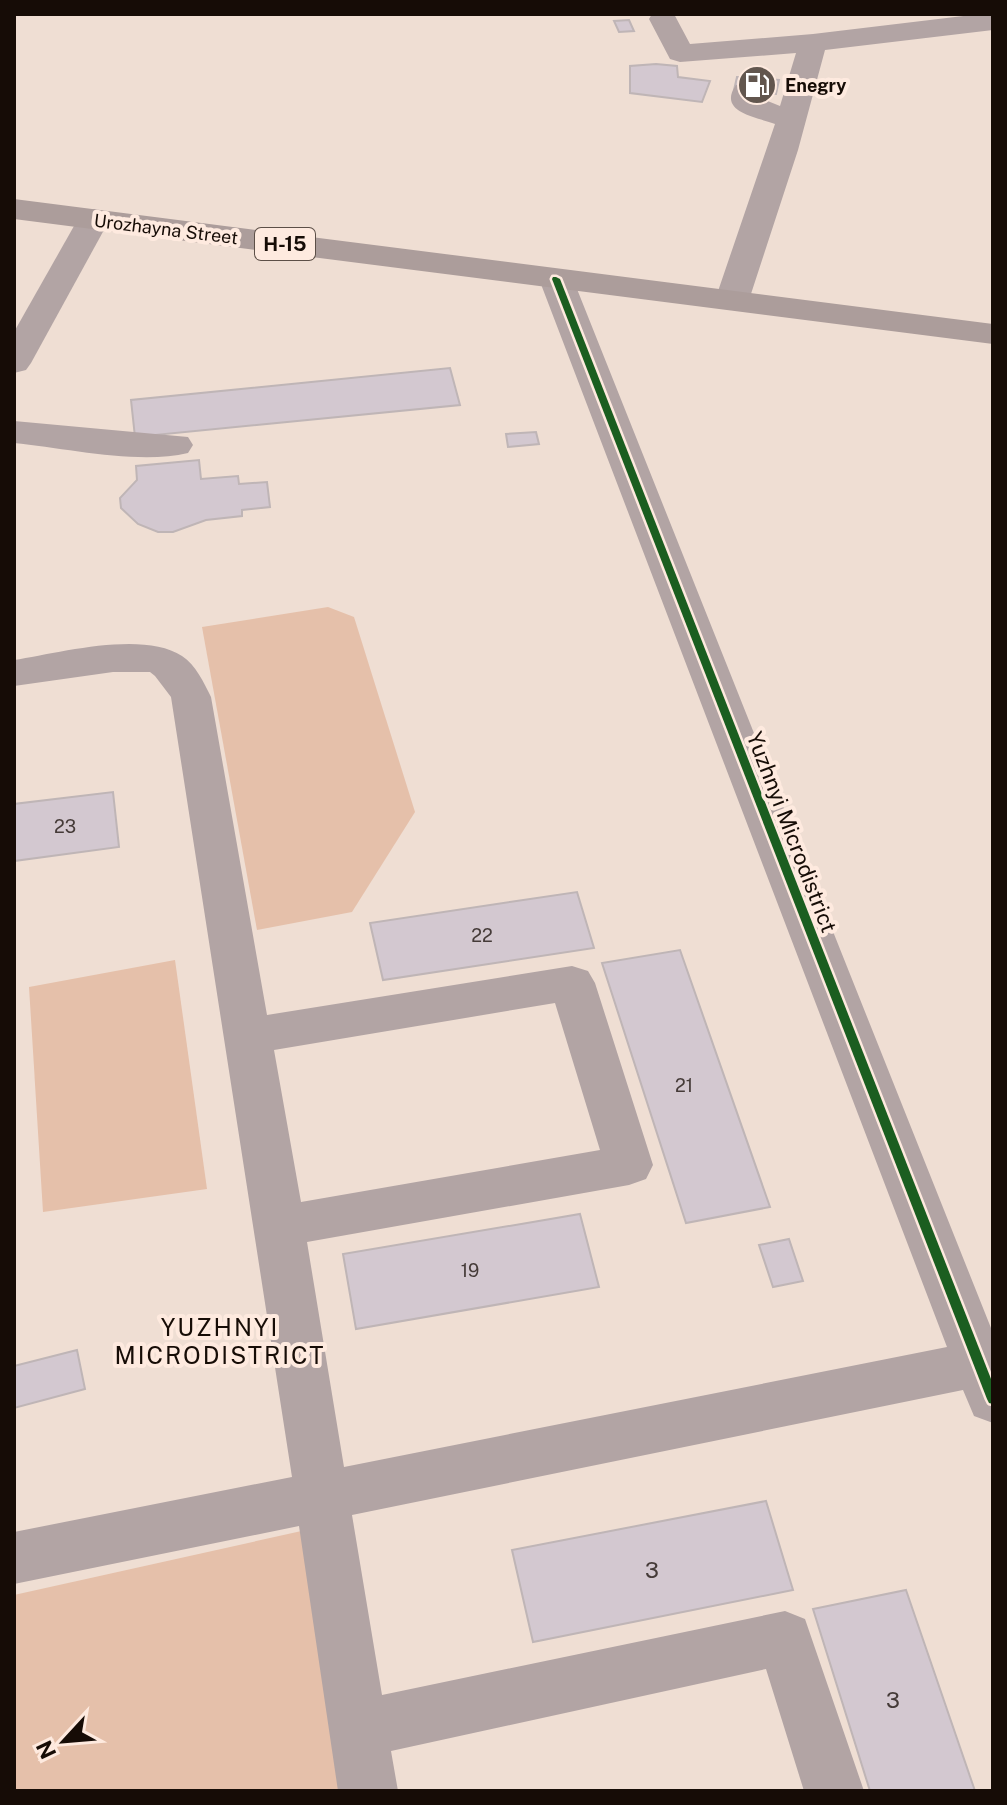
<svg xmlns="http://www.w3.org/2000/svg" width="1007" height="1805" font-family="'Public Sans',sans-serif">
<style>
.green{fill:#e5c0aa}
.building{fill:#d3c8d0;stroke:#bfb5b6;stroke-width:2}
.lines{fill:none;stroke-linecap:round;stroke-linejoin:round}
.minor{fill:#b2a4a4;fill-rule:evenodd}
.major{fill:#ac9d9b;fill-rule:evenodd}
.cycleway-casing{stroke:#feeadf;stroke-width:5}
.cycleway{fill:#1b5e20;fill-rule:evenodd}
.labels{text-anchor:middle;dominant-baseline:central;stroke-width:8;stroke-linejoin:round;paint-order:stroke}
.far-poi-label{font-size:18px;font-weight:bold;fill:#160c06;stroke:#feeadf;text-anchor:start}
.far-street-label{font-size:18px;fill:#160c06;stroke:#feeadf}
.number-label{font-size:18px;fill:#453b38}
.shield{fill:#feeadf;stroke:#5c4f47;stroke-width:2}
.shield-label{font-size:20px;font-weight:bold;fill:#160c06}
.street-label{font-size:22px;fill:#160c06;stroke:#feeadf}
.near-number-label{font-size:22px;fill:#453b38}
.neighbourhood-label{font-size:24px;letter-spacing:2px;fill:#160c06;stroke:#feeadf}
</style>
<rect width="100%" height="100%" fill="#efded3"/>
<!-- green -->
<g class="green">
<path d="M328 607 354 617 415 812 352 912 257 930 202 627Z"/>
<path d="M175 960 207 1189 43 1212 29 987Z"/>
<path d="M306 1530 349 1791H14V1595Z"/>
</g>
<!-- building -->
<g class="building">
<path d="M629 20 634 31 619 32 614 21Z"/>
<path d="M656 64 677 66 678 77 710 81 702 102 630 93V66Z"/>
<path d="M737 77 779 80 776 94 734 90Z"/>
<path d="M450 368 460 405 135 437 131 400Z"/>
<path d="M536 432 539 444 508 447 506 434Z"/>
<path d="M199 460 201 479 238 476 239 484 267 482 270 507 242 510V516L206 520 173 532H158L138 524 121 508 120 498 137 480 136 466Z"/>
<path d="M113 792 119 847 14 861V804Z"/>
<path d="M577 892 594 948 383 980 370 923Z"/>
<path d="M680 950 770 1207 686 1223 602 963Z"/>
<path d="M580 1214 599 1287 356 1329 343 1254Z"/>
<path d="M789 1239 803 1281 773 1287 759 1245Z"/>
<path d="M77 1350 85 1389 14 1408V1366Z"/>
<path d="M766 1501 793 1590 533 1642 512 1550Z"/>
<path d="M906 1590 975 1791H870L813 1609Z"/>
</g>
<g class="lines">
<!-- minor -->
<g class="minor">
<path d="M652 14H674L690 44 813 34 980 14H993V30L825 50 798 150 749 300 744 307 732 310 720 307 715 300 775 124C756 117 717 112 736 85L746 82 756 85 761 91 760 98 780 106 796 53 680 62 670 59 649 19Z"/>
<path d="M94 209 105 212 110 219 31 363 26 370 14 373V332L78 219 83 212Z"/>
<path d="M556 269 568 272 573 279 993 1333V1423L974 1416 963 1390 352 1515 382 1695 785 1611 805 1619 864 1791H804L766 1669 391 1751 398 1791H338L299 1526 14 1584V1532L292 1477 171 697 155 676 150 672H113L14 686V660C58 653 143 630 182 656 196 665 204 683 211 697L267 1015 572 966 588 971 595 983 653 1165 646 1179 629 1185 307 1242 344 1467 947 1347 539 279 544 272ZM555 1003 600 1150 301 1202 274 1050Z"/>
<path d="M14 421 188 437 193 445 188 453C138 465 66 448 14 443Z"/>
</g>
<!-- major -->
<path class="major" d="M14 199 993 324V344L14 219Z"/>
<defs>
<path id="cycleway" d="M553 277H556L560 279 993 1384V1404L989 1403 987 1399 552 279Z"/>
</defs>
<!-- cycleway casing -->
<use href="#cycleway" class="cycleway-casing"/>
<!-- cycleway -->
<use href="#cycleway" class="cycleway"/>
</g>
<!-- icons -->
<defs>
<symbol id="fuel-disc" viewBox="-11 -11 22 22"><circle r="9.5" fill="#62564e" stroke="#feeadf"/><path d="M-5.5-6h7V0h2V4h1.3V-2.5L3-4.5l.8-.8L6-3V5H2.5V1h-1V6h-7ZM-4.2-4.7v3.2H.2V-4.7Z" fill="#fff"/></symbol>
</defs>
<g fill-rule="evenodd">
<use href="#fuel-disc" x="735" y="63" width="44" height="44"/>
</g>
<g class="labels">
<!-- far-poi labels -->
<g class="far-poi-label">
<text x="785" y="85">Enegry</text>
</g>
<!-- far-street labels -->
<g class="far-street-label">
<text transform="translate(166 229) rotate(7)">Urozhayna Street</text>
</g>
<!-- number labels -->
<g class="number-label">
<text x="65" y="826">23</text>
<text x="482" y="935">22</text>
<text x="684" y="1085">21</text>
<text x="470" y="1270">19</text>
</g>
<!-- shield labels -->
<rect class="shield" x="255" y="228" width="60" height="32" rx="6"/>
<g class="shield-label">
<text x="285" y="244">Н-15</text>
</g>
<!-- street labels -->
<g class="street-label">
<text transform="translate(792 832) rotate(69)">Yuzhnyi Microdistrict</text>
</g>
<!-- near-number labels -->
<g class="near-number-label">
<text x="652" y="1570">3</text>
<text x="893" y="1700">3</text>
</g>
<!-- neighbourhood labels -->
<g class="neighbourhood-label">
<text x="220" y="1327">YUZHNYI<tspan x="220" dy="28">MICRODISTRICT</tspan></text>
</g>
</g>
<!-- border -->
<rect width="1007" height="1805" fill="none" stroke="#160c06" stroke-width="32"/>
<!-- north arrow -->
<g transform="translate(64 1741) rotate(244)" stroke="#feeadf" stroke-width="6" paint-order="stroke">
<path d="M0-6L14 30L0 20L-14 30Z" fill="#160c06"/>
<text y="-12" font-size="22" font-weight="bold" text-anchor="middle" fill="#160c06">N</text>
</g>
</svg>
